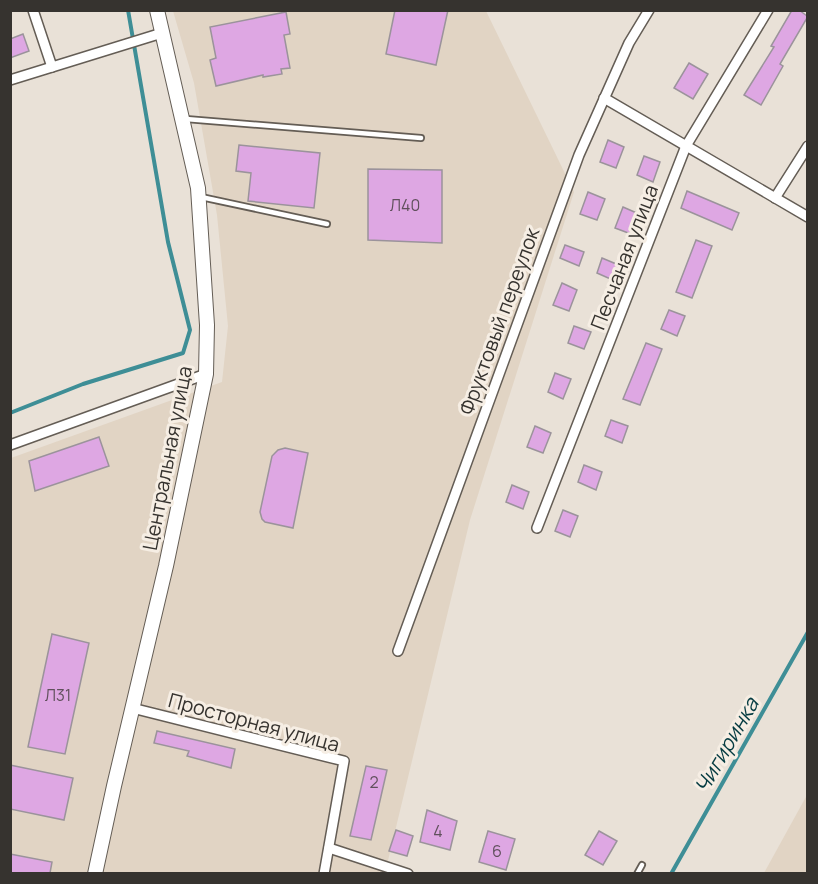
<svg xmlns="http://www.w3.org/2000/svg" width="818" height="884" font-family="Manrope,sans-serif">
<style>
.built{fill:#e1d4c4}
.lines{fill:none;stroke-linecap:round;stroke-linejoin:round}
.stream{stroke:#3e8e96;stroke-width:4}
.building{fill:#dea7e3;stroke:#9b939b;stroke-width:1.5}
.lane-casing{stroke:#645d55;stroke-width:8}
.street-casing{stroke:#645d55;stroke-width:12}
.secondary-casing{stroke:#645d55;stroke-width:16}
.lane{stroke:#fff;stroke-width:4.5}
.street{stroke:#fff;stroke-width:9}
.secondary{stroke:#fff;stroke-width:14}
.labels{text-anchor:middle;dominant-baseline:central;stroke-width:6;stroke-linejoin:round;paint-order:stroke}
.number-label{font-size:16px;fill:#60505c}
.street-label{font-size:20px;fill:#36332f;stroke:#f6eee4}
.water-label{font-size:21px;font-style:italic;fill:#063c42;stroke:#f6eee4}
</style>
<rect width="100%" height="100%" fill="#e9e1d7"/>
<!-- built -->
<g class="built">
<path d="M173 11H486L574 192 470 520 385 873 11 874V458L222 382 228 326 217 215 194 83Z"/>
<path d="M807 795V873H764Z"/>
</g>
<g class="lines">
<!-- stream -->
<g class="stream">
<path d="M10 413 83 384 183 353 190 330 168 242 128 10"/>
<path d="M671 874 808 632"/>
</g>
</g>
<!-- building -->
<g class="building">
<path d="M395 10H448L436 65 386 54Z"/>
<path d="M792 10H799L807 16V18L780 64 783 66 761 105 744 95 774 47 771 46Z"/>
<path d="M286 12 290 34 284 35 290 68 281 69 282 74 263 77V75L216 86 210 60 216 58 210 27Z"/>
<path d="M23 34 29 51 10 58V39Z"/>
<path d="M689 63 708 74 693 99 674 88Z"/>
<path d="M608 140 624 147 616 168 600 162Z"/>
<path d="M239 145 320 153 314 208 248 201 251 173 236 171Z"/>
<path d="M644 156 660 162 653 182 637 175Z"/>
<path d="M368 169 442 170V243L368 240Z"/>
<path d="M687 191 739 213 732 230 681 208Z"/>
<path d="M588 192 605 199 597 220 580 214Z"/>
<path d="M623 207 639 214 631 234 615 228Z"/>
<path d="M696 240 712 246 692 298 676 292Z"/>
<path d="M565 245 584 252 579 266 560 258Z"/>
<path d="M602 258 621 266 615 281 597 273Z"/>
<path d="M562 283 577 290 569 311 553 305Z"/>
<path d="M669 310 685 316 677 336 661 329Z"/>
<path d="M574 326 591 332 584 349 568 343Z"/>
<path d="M646 343 662 349 640 405 623 399Z"/>
<path d="M555 373 571 379 563 399 548 392Z"/>
<path d="M611 420 628 426 622 443 605 436Z"/>
<path d="M535 426 551 433 543 453 527 447Z"/>
<path d="M99 437 109 466 35 491 29 461Z"/>
<path d="M285 448 308 453 293 528 265 522 262 519 260 512 272 456 278 450Z"/>
<path d="M584 465 602 472 596 490 578 482Z"/>
<path d="M512 485 529 492 523 509 506 502Z"/>
<path d="M563 510 578 516 570 537 555 531Z"/>
<path d="M52 634 89 643 65 754 28 747Z"/>
<path d="M157 731 235 749 231 768 187 756 189 751 154 743Z"/>
<path d="M10 765 73 778 64 820 10 809Z"/>
<path d="M366 766 387 770 371 840 350 836Z"/>
<path d="M427 810 457 821 450 850 420 842Z"/>
<path d="M396 830 413 836 407 856 389 851Z"/>
<path d="M488 831 515 839 506 870 479 862Z"/>
<path d="M599 831 617 841 603 865 585 855Z"/>
<path d="M10 854 52 862 50 873H10Z"/>
</g>
<g class="lines">
<defs>
<g id="lane">
<path d="M186 119 421 138"/>
<path d="M201 197 327 224"/>
<path d="M637 874 642 865"/>
</g>
<g id="street">
<path d="M33 10 52 67"/>
<path d="M10 80 162 33"/>
<path d="M604 98 808 217"/>
<path d="M775 198 808 146"/>
<path d="M10 445 206 374"/>
<path d="M537 528 686 146 768 10"/>
<path d="M398 651 579 155 629 43 649 10"/>
<path d="M132 708 344 761 324 874"/>
<path d="M329 848 408 874"/>
</g>
<path id="secondary" d="M95 874 114 786 166 566 206 374 207 325 198 188 157 10"/>
</defs>
<!-- lane casing -->
<use href="#lane" class="lane-casing"/>
<!-- street casing -->
<use href="#street" class="street-casing"/>
<!-- secondary casing -->
<use href="#secondary" class="secondary-casing"/>
<!-- lane -->
<use href="#lane" class="lane"/>
<!-- street -->
<use href="#street" class="street"/>
<!-- secondary -->
<use href="#secondary" class="secondary"/>
</g>
<g class="labels">
<!-- number labels -->
<g class="number-label">
<text x="405" y="205">Л40</text>
<text x="58" y="695">Л31</text>
<text x="374" y="782">2</text>
<text x="438" y="831">4</text>
<text x="497" y="851">6</text>
</g>
<!-- street labels -->
<g class="street-label">
<text transform="translate(624 257) rotate(-69)">Песчаная улица</text>
<text transform="translate(499 321) rotate(-70)">Фруктовый переулок</text>
<text transform="translate(167 458) rotate(-79)">Центральная улица</text>
<text transform="translate(254 722) rotate(15)">Просторная улица</text>
</g>
<!-- water labels -->
<g class="water-label">
<text transform="translate(726 745) rotate(-60)">Чигиринка</text>
</g>
</g>
<!-- border -->
<rect width="818" height="884" fill="none" stroke="#36332f" stroke-width="24"/>
</svg>
